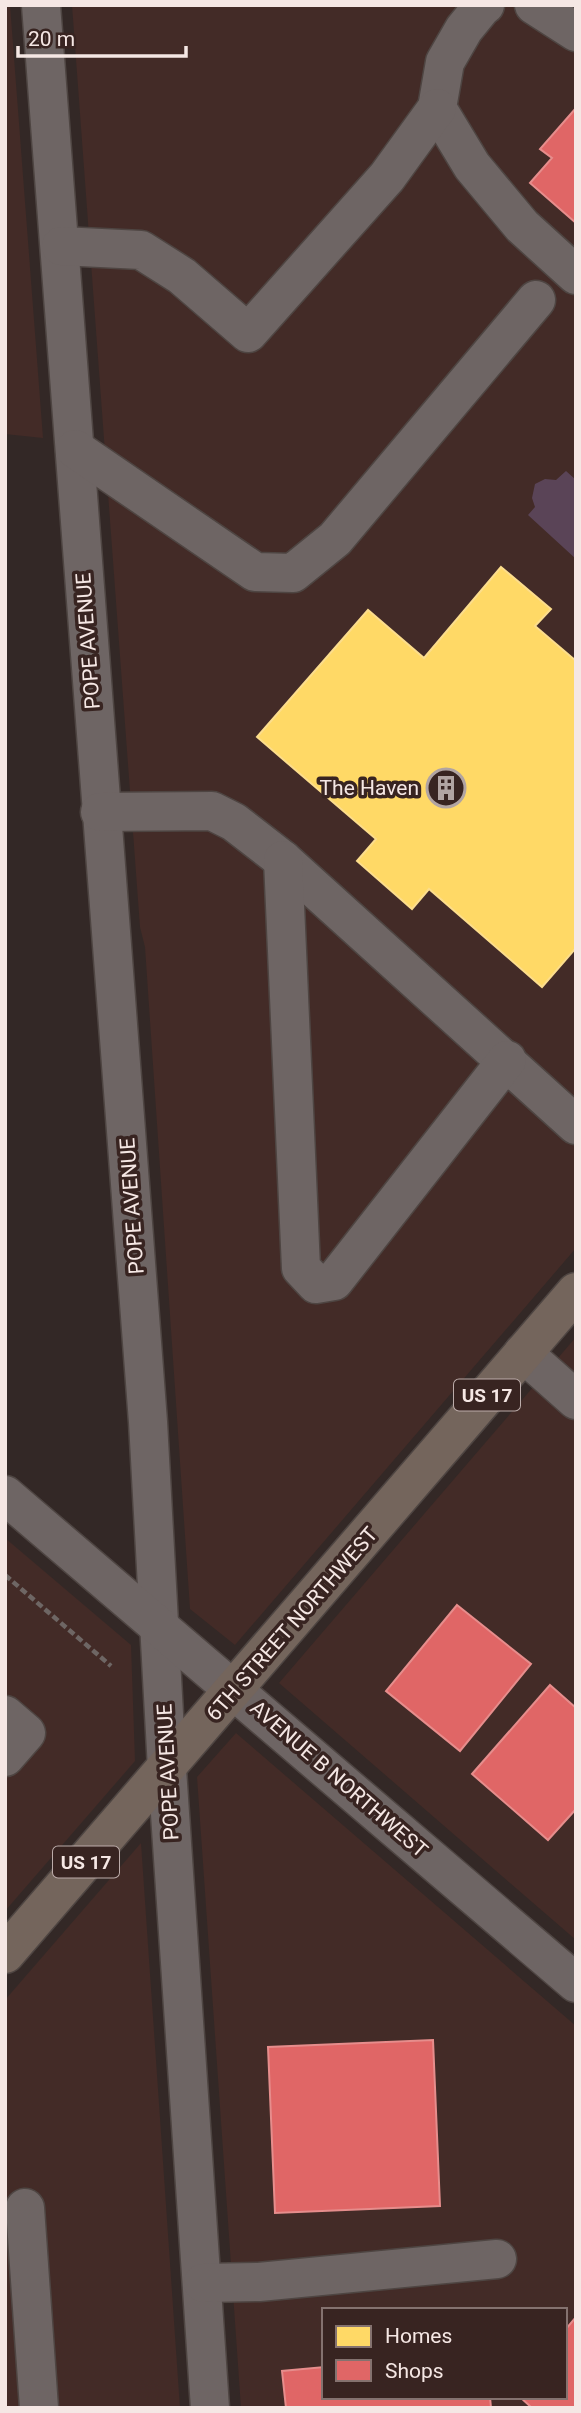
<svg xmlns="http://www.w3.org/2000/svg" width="581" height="2413" font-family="Roboto,sans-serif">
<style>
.built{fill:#432b27;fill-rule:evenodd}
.water{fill:#5a4457}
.homes{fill:#ffd966;stroke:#fcdd8c;stroke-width:2}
.shops{fill:#e06666;stroke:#e68d8c;stroke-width:2}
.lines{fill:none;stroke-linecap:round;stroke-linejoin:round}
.minor-casing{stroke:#4e4542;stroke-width:41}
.highway-casing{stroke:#4e4542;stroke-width:41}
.path{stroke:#6e6664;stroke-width:4.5;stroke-dasharray:7 3.5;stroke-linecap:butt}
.minor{stroke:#6e6564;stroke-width:38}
.highway{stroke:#74655c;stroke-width:38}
.labels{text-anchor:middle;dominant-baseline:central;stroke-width:7;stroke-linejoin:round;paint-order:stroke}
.shield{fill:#382421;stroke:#bcacaa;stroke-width:2}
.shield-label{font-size:19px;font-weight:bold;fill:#f5e7e4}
.street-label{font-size:21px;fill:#f5e7e4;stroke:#382421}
.poi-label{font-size:21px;fill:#f5e7e4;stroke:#382421;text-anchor:end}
</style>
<rect width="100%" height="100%" fill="#332826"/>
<!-- built -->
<g class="built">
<path d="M5 5H10L43 438 5 434Z"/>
<path d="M72 5H576V1248L235 1645 190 1609 145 947 140 927Z"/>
<path d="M576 1337V1940L279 1683Z"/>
<path d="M5 1538 131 1645 135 1761 5 1911Z"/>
<path d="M236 1733 576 2026V2408H241L197 1777ZM324 2310H565V2397H324Z"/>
<path d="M141 1843 180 2408H5V2000Z"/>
</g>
<!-- water -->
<path class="water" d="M566 471 576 480V559L528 515 535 507 532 498 535 484 545 479 556 480Z"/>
<!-- homes -->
<path class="homes" d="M501 567 551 609 535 626 576 661V948L542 987 429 889 412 909 357 861 376 839 257 737 368 610 424 658Z"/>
<!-- shops -->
<g class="shops">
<path d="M576 108V223L530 183 552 158 540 149Z"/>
<path d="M457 1605 531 1664 460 1751 386 1691Z"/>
<path d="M550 1685 576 1708V1809L548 1840 472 1774Z"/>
<path d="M433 2040 440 2206 275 2213 268 2047Z"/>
<path d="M576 2317V2408H532L520 2397H565V2330Z"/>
<path d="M324 2367V2397H490L491 2408H286L282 2371Z"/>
</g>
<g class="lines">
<defs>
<g id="minor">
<path d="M41 5 148 1422 167 1769 210 2408"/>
<path d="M485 5 482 7 464 29 445 62 437 108 472 166 522 226 576 275"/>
<path d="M534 5 576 32"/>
<path d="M61 246 141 250 182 276 248 333 387 177 437 108"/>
<path d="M75 449 255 572 293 573 335 539 536 300"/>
<path d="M100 812 212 811 234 822 283 860 576 1125"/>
<path d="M283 860 301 1268 316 1284 334 1281 507 1060"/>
<path d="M523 1353 576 1400"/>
<path d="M5 1495 576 1983"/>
<path d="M5 1715 26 1733 5 1757"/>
<path d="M25 2208 39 2408"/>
<path d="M203 2283 259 2282 497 2259"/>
</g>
<path id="highway" d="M5 1954 576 1292"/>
</defs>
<!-- minor casing -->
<use href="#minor" class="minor-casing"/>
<!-- highway casing -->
<use href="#highway" class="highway-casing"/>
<!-- path -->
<path class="path" d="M5 1575 111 1666"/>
<!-- minor -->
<use href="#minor" class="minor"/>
<!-- highway -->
<use href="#highway" class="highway"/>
</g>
<!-- icons -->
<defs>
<symbol id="building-ring" viewBox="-11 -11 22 22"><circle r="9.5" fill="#382421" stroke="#b1a4a2" stroke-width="1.5"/><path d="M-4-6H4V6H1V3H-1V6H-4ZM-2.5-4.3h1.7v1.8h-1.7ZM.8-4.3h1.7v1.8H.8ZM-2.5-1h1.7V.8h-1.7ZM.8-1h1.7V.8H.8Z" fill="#b1a4a2"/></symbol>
</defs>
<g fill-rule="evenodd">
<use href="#building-ring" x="424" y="766" width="44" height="44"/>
</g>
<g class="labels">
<!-- shield labels -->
<g class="shield">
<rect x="454" y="1379.5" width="66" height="31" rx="5"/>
<rect x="53" y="1846.5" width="66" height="31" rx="5"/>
</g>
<g class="shield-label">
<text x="487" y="1395">US 17</text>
<text x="86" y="1862">US 17</text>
</g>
<!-- street labels -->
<g class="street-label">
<text transform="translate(88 641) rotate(-94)">POPE AVENUE</text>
<text transform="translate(132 1206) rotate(-94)">POPE AVENUE</text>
<text transform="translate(292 1624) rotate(-49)">6TH STREET NORTHWEST</text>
<text transform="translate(168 1772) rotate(-93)">POPE AVENUE</text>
<text transform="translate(339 1779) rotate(41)">AVENUE B NORTHWEST</text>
</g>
<!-- poi labels -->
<g class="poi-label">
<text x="419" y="788">The Haven</text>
</g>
</g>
<!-- border -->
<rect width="581" height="2413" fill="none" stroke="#f5e7e4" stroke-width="14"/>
<!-- legend -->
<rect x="322" y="2308" width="245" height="91" fill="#382421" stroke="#84726f" stroke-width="2"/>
<rect x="336" y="2326" width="35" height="21" fill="#ffd966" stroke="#84726f" stroke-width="2"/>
<text x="385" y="2343" font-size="21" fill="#f5e7e4">Homes</text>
<rect x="336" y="2360" width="35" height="21" fill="#e06666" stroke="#84726f" stroke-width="2"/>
<text x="385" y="2378" font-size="21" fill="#f5e7e4">Shops</text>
<!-- scale -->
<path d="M18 46v10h168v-10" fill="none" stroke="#f5e7e4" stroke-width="3.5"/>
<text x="28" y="46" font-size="21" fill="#f5e7e4" stroke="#382421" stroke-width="5" paint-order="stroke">20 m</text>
</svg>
